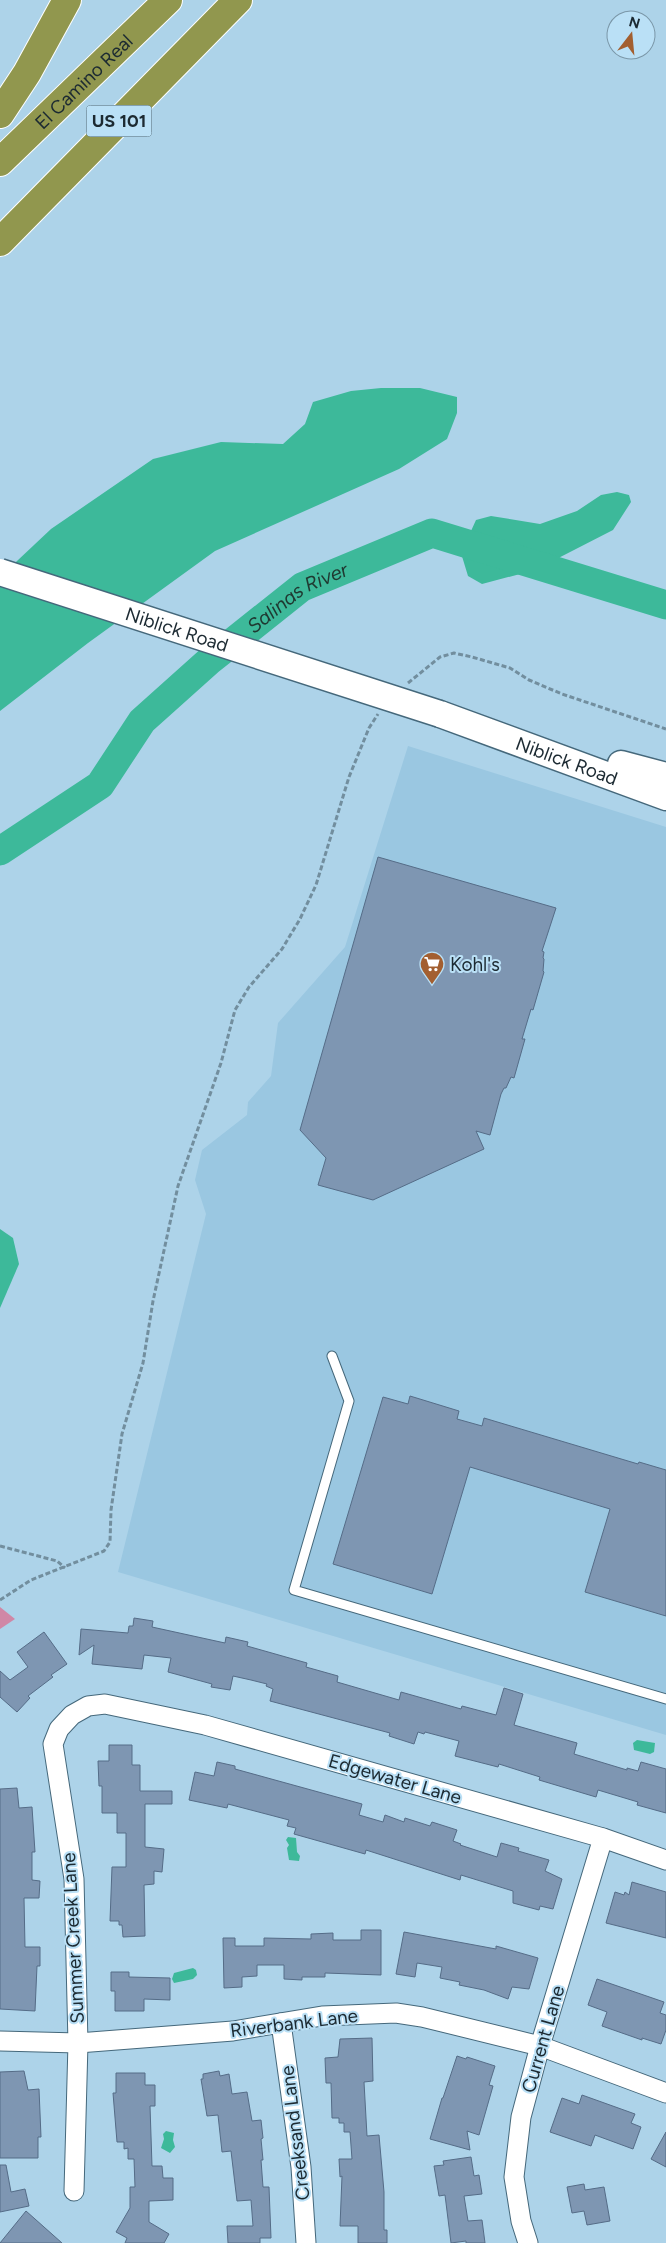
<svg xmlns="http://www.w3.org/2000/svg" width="666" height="2243" font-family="Figtree,sans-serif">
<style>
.built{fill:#9ac7e1}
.green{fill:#d087a6}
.water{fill:#3db99a}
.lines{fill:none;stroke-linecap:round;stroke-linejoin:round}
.river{stroke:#3db99a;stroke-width:29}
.building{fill:#7e96b2;stroke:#556c87}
.service-casing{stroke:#45687b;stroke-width:11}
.minor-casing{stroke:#45687b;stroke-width:21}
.secondary-casing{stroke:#45687b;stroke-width:29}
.motorway-casing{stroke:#fff;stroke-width:30}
.path{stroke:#728e9e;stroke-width:3;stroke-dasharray:5 2.5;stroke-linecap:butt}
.service{stroke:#fff;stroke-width:9}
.minor{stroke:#fff;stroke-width:19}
.secondary{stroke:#fff;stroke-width:26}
.motorway{stroke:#91974e;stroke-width:28}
.secondary-bridge-casing{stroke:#45687b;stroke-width:29;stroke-linecap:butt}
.secondary-bridge{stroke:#fff;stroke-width:26}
.labels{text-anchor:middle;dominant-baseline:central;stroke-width:4;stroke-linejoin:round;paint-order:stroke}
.shield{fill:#bae0f6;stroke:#4b616d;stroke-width:1}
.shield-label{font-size:18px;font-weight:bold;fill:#1c2a32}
.street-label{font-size:19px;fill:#1c2a32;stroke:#bae0f6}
.poi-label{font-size:19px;fill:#1c2a32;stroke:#bae0f6;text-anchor:start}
.water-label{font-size:20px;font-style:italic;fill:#1f3931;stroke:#bae0f6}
</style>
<rect width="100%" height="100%" fill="#add3e9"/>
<!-- built -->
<path class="built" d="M408 746 666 827V1735L118 1572 206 1214 195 1180 202 1150 247 1115 248 1102 271 1076 278 1023 345 947Z"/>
<!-- green -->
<path class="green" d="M0 1607 15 1619 0 1629Z"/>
<!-- water -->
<g class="water">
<path d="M381 388H420L457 397V413L447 439 399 469 215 551 88 643 0 711V577L51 529 153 459 221 442 283 444 305 424 313 402 351 391Z"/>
<path d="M617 492 629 495 631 502 613 530 535 570 482 584 468 576 461 553 476 520 491 516 540 524 577 511 601 495Z"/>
<path d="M0 1229 13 1238 19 1264 0 1308Z"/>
<path d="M637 1740 655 1743 654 1752 650 1754 634 1750 633 1743Z"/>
<path d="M288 1837 296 1838 297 1852 300 1856 299 1861 289 1860 287 1848 289 1845 286 1840Z"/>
<path d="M193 1968 196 1970 197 1975 193 1979 174 1983 172 1979 174 1973Z"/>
<path d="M166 2131 174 2133 173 2140 175 2147 170 2153 161 2148 164 2139 163 2134Z"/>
</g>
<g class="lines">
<!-- river -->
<path class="river" id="s1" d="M0 851 100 785 142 721 209 661 302 587 432 533 666 605"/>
</g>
<!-- building -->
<g class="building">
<path d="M378 857 556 908 542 951 544 952 543 958 544 959 543 971 544 972 533 1010 531 1009 522 1039H525L514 1078 511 1077 506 1088H504L501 1094 490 1135 476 1131 484 1149 373 1200 318 1185 326 1158 300 1130Z"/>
<path d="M410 1396 459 1411 457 1419 482 1426 484 1418 638 1464 639 1462 666 1470V1616L585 1592 610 1509 470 1467 432 1594 333 1564 383 1397 408 1404Z"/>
<path d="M134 1618 153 1621 152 1627 225 1643 226 1637 248 1642 247 1646 307 1663 306 1667 338 1676 337 1682 399 1700 401 1692 461 1709 462 1706 496 1715 504 1688 523 1694 514 1725 577 1743 574 1754 627 1770V1768L638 1771 641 1762 666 1769V1813L637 1805 638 1802 598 1790 596 1797 539 1780 540 1777 499 1764 498 1767 455 1756 459 1741 425 1732 424 1734 418 1732 414 1744 389 1736 390 1733 270 1701 273 1689 266 1686 267 1684 251 1680 233 1676 230 1690 211 1687 212 1684 168 1672 171 1658 144 1655 142 1669 92 1664 94 1645 79 1655 81 1629 128 1633 129 1626H133Z"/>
<path d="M44 1632 67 1664 51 1675 53 1677 28 1696 30 1698 17 1712 0 1697V1671L10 1680 28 1667 17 1652Z"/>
<path d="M109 1745H132V1765H140V1791H172V1804H145V1847L164 1849 162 1872 154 1871V1884L144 1885 145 1936 123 1937 122 1925H119V1921H110L112 1867H126V1833H117V1813H102V1786H99L98 1761H109Z"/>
<path d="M217 1762 235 1766V1769L362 1804 359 1815 383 1822 385 1815 404 1822 405 1818 430 1826 432 1822 457 1830 453 1841 461 1844 460 1845 497 1857 501 1843 519 1848 518 1851 549 1860 545 1871 562 1879 553 1909 540 1906 539 1910 513 1903V1891L461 1875 460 1880 366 1850 365 1854 294 1834 296 1828 287 1826 289 1820 228 1804 227 1808 189 1800 195 1772 214 1776Z"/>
<path d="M17 1788 19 1808 32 1807 35 1852H32V1880L40 1881 39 1898H24L25 1947H40V1966H37L35 2011 0 2009V1789Z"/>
<path d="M632 1882 666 1892V1938L606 1923 615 1892 624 1895 625 1892 629 1895Z"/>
<path d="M361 1930H381V1975L325 1973V1977H302V1980L284 1979V1965H257V1976L242 1977V1987L224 1988 223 1938H235V1946H264V1938L311 1939V1934L333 1933V1940H361Z"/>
<path d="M404 1932 496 1949V1946L538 1958 529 1989 512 1987 508 1999 484 1990 459 1985 460 1982 440 1978 442 1967 417 1963 415 1977 396 1974Z"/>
<path d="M111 1972H129V1977L170 1978V2000L144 1999V2011H115V1991H111Z"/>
<path d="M597 1979 664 2002 660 2013 666 2015V2030L661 2044 642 2038V2040L602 2026 607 2012 588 2005Z"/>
<path d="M372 2038 373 2081 364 2082 367 2136 379 2135 384 2192V2230H387V2243H358V2226H340L342 2176 340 2177 339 2159H352L350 2132H344V2123H339V2118H332L331 2083H326L325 2058 338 2057 340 2039Z"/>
<path d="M457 2056 466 2059 467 2057 495 2066 489 2085 493 2086 479 2135 467 2131 470 2150 430 2139 442 2098H443Z"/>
<path d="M24 2071 28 2090 39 2089 41 2137H38V2158H0V2072Z"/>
<path d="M219 2071 220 2076 229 2074 232 2094 247 2092 252 2121 261 2120 263 2138 261 2139 263 2160H261L263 2187H269L271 2238H260V2243H228L227 2226H253L251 2200 237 2201 231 2151 222 2152 218 2115 207 2116 201 2079H203V2074Z"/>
<path d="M116 2073H145V2085H155V2106H150L152 2166H162L163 2178H173V2200L149 2201V2222L169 2234 164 2243H125L127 2238 116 2232 130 2208V2187H135L134 2159H128V2148L124 2149V2142H117L113 2093H116Z"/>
<path d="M582 2095 635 2114 631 2123 641 2127 633 2149 595 2135 591 2146 550 2132 562 2098 579 2104Z"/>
<path d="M666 2132V2167L651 2159Z"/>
<path d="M471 2157 474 2176 479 2175 482 2194 464 2196 468 2221 482 2220 485 2243H466V2241L451 2243 445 2195 439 2196 434 2166 444 2165 443 2161Z"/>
<path d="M0 2165H6L11 2192 25 2189 29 2206 0 2212Z"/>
<path d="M584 2184 585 2190 604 2187 610 2221 587 2225 584 2211 572 2213 567 2187Z"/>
<path d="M26 2211 62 2243H0Z"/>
</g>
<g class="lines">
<defs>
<path id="service" d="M332 1356 349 1401 294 1590 666 1699"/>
<g id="minor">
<path d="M281 2023 301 2167 306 2243"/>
<path d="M0 2041 78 2043 233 2031 322 2016 396 2013 422 2017 540 2046 666 2093"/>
<path d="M74 2191 78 2043 74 1879 53 1744 59 1729 72 1715 88 1706 105 1704 205 1725 603 1838 666 1860"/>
<path d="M528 2243 521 2221 514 2177 521 2117 540 2046 603 1838"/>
</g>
<g id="secondary">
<path id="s2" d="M440 714 666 797"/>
<path d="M621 764 666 776"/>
</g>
<g id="motorway">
<path d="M0 114 27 73 67 0"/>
<path id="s3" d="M0 162 168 0"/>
<path d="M0 242 238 0"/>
</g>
</defs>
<!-- service casing -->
<use href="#service" class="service-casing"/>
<!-- minor casing -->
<use href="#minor" class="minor-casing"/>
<!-- secondary casing -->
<use href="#secondary" class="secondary-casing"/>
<!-- motorway casing -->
<use href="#motorway" class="motorway-casing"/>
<!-- path -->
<g class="path">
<path d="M408 683 440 657 454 653 472 657 510 668 529 680 562 694 666 729"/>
<path d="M0 1546 57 1561 65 1568"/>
<path d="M0 1600 31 1580 104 1551 110 1542 111 1510 122 1434 143 1363 153 1301 178 1186 221 1063 235 1010 249 987 282 949 300 919 316 885 349 777 369 728 378 714"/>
</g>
<!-- service -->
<use href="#service" class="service"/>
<!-- minor -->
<use href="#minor" class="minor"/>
<!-- secondary -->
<use href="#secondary" class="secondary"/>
<!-- motorway -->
<use href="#motorway" class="motorway"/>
<defs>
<g id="secondary-bridge">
<path id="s4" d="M0 572 440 714"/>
</g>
</defs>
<!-- secondary-bridge casing -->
<use href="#secondary-bridge" class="secondary-bridge-casing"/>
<!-- secondary-bridge -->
<use href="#secondary-bridge" class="secondary-bridge"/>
</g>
<!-- icons -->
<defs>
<symbol id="supermarket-pin" viewBox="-11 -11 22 30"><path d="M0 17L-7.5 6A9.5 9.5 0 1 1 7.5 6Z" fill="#a35f30" stroke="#bae0f6"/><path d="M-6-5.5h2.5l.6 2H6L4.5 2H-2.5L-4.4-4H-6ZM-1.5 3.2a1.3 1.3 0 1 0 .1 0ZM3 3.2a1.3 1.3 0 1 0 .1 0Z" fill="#fff"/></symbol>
</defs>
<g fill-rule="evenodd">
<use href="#supermarket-pin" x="418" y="950" width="28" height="38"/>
</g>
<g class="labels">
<!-- shield labels -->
<rect class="shield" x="86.5" y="105.5" width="65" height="31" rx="4"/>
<g class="shield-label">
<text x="119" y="121">US 101</text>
</g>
<!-- street labels -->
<g class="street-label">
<text stroke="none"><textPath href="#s3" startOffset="116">El Camino Real</textPath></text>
<text stroke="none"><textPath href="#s4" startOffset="186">Niblick Road</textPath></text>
<text stroke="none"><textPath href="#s2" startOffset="135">Niblick Road</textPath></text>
<text transform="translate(395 1779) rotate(16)">Edgewater Lane</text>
<text transform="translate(73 1938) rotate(-93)">Summer Creek Lane</text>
<text transform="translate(294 2023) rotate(-7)">Riverbank Lane</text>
<text transform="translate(543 2039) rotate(-74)">Current Lane</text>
<text transform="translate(295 2133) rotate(-97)">Creeksand Lane</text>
</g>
<!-- poi labels -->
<g class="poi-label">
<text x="450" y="964">Kohl's</text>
</g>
<!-- water labels -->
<g class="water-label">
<text stroke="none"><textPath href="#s1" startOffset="396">Salinas River</textPath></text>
</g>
</g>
<!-- north arrow -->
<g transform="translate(631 35) rotate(16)"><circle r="24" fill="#bae0f6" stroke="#7b97a8"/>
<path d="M0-4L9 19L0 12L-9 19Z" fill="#a35f30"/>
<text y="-8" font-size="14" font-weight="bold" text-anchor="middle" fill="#1c2a32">N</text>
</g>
</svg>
